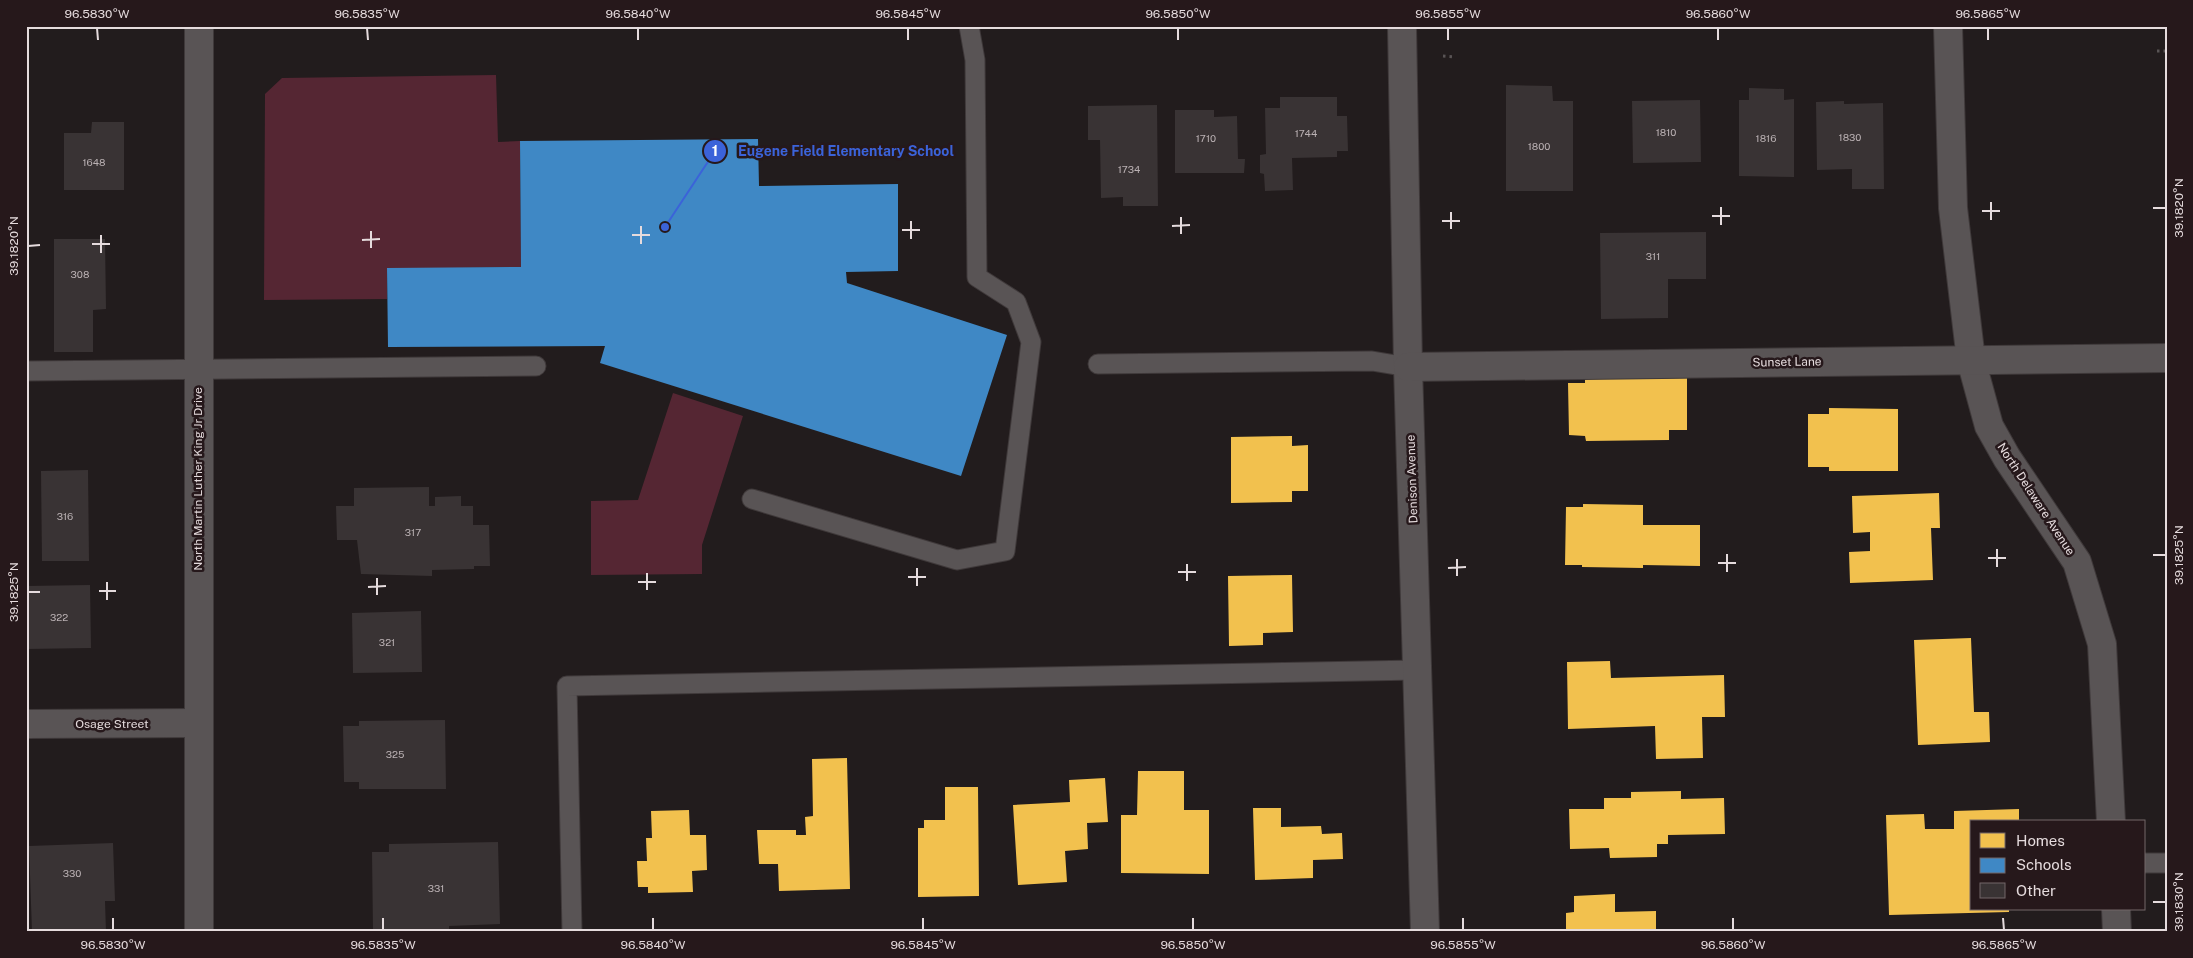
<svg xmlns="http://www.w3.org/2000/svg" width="2193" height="958" font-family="'Public Sans',sans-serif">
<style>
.green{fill:#552633}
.homes{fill:#f2c14e}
.schools{fill:#3f88c5}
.building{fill:#393334}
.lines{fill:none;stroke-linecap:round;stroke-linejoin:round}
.service-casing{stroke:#3f393a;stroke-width:21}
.minor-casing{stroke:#3f393a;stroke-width:30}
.tertiary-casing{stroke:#3f393a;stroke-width:30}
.path{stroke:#595455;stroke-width:3;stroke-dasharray:2.5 4;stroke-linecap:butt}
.service{stroke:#595455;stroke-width:19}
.minor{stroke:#595455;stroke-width:28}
.tertiary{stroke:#595455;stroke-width:28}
.ticks{fill:none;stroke:#e5dbdd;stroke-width:2}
.labels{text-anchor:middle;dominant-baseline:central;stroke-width:5;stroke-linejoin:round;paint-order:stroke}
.number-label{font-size:10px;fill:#bab1b3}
.street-label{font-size:12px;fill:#e5dbdd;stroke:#26181b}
.leader{fill:none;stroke:#3b63d9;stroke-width:2}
.callout-dot{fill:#3b63d9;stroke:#26181b;stroke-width:2}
.mark-label{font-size:15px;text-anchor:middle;font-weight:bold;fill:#fff}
.callout-label{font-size:14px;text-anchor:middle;font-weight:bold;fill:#3b63d9;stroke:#26181b;stroke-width:5;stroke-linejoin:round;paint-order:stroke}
.neatline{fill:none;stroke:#e5dbdd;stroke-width:2}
.ticks-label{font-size:12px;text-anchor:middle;fill:#e5dbdd}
</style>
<rect width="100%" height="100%" fill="#221c1d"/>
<!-- green -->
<g class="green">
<path d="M496 75 498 142 520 141 521 267 387 269V299L264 300 265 94 282 78Z"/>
<path d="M673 393 743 416 702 545V574L591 575V501L638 500Z"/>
</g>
<!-- homes -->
<g class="homes">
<path d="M1687 378V430H1669V440L1586 441 1585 436 1569 435 1568 383H1585V379Z"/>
<path d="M1829 408 1898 409V471H1829V467H1808V414H1829Z"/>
<path d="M1292 436V446L1308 445V491H1292V502L1231 503V437Z"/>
<path d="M1939 493 1940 528H1931L1933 580 1850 583 1849 552 1870 551V532L1853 533 1852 496Z"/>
<path d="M1583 504 1643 505V525H1700V566L1643 565V568L1582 567V565H1565L1566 507H1583Z"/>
<path d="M1292 575 1293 632 1263 633V645L1229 646 1228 576Z"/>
<path d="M1971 638 1974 712H1989L1990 742 1918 745 1914 640Z"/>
<path d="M1610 661 1611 678 1724 675 1725 717H1702L1703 758 1656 759 1655 726 1568 729 1567 662Z"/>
<path d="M847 758 850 889 779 891 778 864H759L757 830H796V835H806L805 817 813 816 812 759Z"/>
<path d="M1138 771H1184V810H1209V874L1121 873V815H1137Z"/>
<path d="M1105 778 1108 822 1087 823 1088 849 1065 851 1067 882 1018 885 1013 805 1070 802 1069 780Z"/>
<path d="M945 787H978L979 896 918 897V828H924V820H945Z"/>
<path d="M1681 791V799L1724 798 1725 834 1668 835V844H1657V857L1610 858 1609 848 1570 849 1569 809H1604V798H1631V792Z"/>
<path d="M1253 808H1281V827L1321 826 1322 834 1342 833 1343 859 1313 860V878L1255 880Z"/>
<path d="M2019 809V822H1972V909H2009V912L1889 915 1886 815 1924 814 1925 829H1954V811Z"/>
<path d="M689 810 690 835H706L707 870 692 871 693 892 648 893V887H638L637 861H647L646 838H652L651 811Z"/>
<path d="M1615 894V912L1656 911V932H1566V913L1574 912V896Z"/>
</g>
<!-- schools -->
<path class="schools" d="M758 139 759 186 898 184V271L846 272 847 283 1007 335 961 476 600 363 605 346 388 347 387 268 521 267 520 141Z"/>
<!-- building -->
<g class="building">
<path d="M1506 85 1552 86 1553 101H1573V191H1506Z"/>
<path d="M1749 88 1784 89V100L1794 99V177L1739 176V100H1749Z"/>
<path d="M1280 97H1337V116H1347L1348 151H1337V157L1292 158 1293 190 1265 191 1264 174 1260 173V155L1266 154 1265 108H1280Z"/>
<path d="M1700 100 1701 162 1633 163 1632 101Z"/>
<path d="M1844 101V104L1883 103 1884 189H1852V169L1817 170 1816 102Z"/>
<path d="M1157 105 1158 206H1123V197L1101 198 1100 140H1088V106Z"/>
<path d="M1175 110H1214V117L1237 116 1238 159H1245L1244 173H1175Z"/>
<path d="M92 122H124V190H64V133H91Z"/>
<path d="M1706 232V279H1668V318L1601 319 1600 233Z"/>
<path d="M54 239H105L106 309 93 310V352H54Z"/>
<path d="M88 470 89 561H42L41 471Z"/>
<path d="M429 487V506H435V497L461 496V506H473V525H489L490 566H474V569L432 570V576L361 574 357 540H337L336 506H354V488Z"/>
<path d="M90 585 91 648 26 649V586Z"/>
<path d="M421 611 422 672 353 673 352 613Z"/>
<path d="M445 720 446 789H359V782H344L343 726H359V721Z"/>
<path d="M498 842 500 924 449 926V932H373L372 852H389V844Z"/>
<path d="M113 843 115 901H105L106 932H32L29 846Z"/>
</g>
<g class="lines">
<defs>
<g id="service">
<path d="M1098 364 1372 361 1408 367"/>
<path d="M26 371 536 366"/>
<path d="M752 499 957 560 1005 551 1031 342 1016 302 977 277 975 60 969 26"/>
<path d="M2144 863H2167"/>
<path d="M572 932 567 686 1417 670"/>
</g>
<g id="minor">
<path d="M1402 26 1408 367 1425 932"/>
<path d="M1948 26 1953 208 1971 360 1989 426 2007 458 2077 562 2102 644 2111 822"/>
<path d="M1408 367 2167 358"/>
<path d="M26 724 198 723"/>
<path d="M2116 909 2117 932"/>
</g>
<path id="tertiary" d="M199 26V932"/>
</defs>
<!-- service casing -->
<use href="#service" class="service-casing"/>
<!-- minor casing -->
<use href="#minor" class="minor-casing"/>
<!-- tertiary casing -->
<use href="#tertiary" class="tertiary-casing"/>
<!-- path -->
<g class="path">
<path d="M2157 51H2167"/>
<path d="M1443 56 1455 57"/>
</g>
<!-- service -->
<use href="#service" class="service"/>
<!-- minor -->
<use href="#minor" class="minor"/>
<!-- tertiary -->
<use href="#tertiary" class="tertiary"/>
</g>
<!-- ticks -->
<path class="ticks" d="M97 28 98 40M367 28 368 40M638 28V40M908 28V40M1178 28V40M1448 28V40M1718 28V40M1988 28V40M1991 202V220M1721 207V225M2153 208H2166M1982 211H2000M1451 212V229M1712 216H1730M1181 217V234M911 221V239M1442 221H1460M641 226V244M1172 226 1190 225M902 230H920M371 231V248M101 235V253M632 235H650M362 240 380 239M92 244H110M28 246 40 245M1997 549V567M1727 554V572M2153 555H2166M1988 558H2006M1457 559V576M1718 563H1736M1187 564V581M917 568V586M1448 568 1466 567M1178 572H1196M647 573V590M908 577H926M377 578V595M107 582V600M638 582H656M368 587 386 586M99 591H116M28 592H40M2153 902H2166M113 918V930M383 918V930M653 918V930M923 918V930M1193 918V930M1463 918V930M1733 918V930M2003 918 2004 930"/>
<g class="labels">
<!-- number labels -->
<g class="number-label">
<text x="1666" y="132">1810</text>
<text x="1306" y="133">1744</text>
<text x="1850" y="137">1830</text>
<text x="1206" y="138">1710</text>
<text x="1766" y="138">1816</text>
<text x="1539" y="146">1800</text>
<text x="94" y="162">1648</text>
<text x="1129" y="169">1734</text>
<text x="1653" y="256">311</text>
<text x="80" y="274">308</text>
<text x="65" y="516">316</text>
<text x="413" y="532">317</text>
<text x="59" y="617">322</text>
<text x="387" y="642">321</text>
<text x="395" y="754">325</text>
<text x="72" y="873">330</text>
<text x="436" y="888">331</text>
</g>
<!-- street labels -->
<g class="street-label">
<text transform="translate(1787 362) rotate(-1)">Sunset Lane</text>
<text transform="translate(198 479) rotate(-90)">North Martin Luther King Jr Drive</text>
<text transform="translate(1412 479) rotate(-92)">Denison Avenue</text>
<text transform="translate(2036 499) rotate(57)">North Delaware Avenue</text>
<text x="112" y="724">Osage Street</text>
</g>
</g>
<!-- callouts -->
<path class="leader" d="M665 227L715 151"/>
<g class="callout-dot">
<circle cx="665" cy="227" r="5"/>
<circle cx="715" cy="151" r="12"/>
</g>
<g class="mark-label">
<text x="715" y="156">1</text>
</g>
<g class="callout-label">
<text x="846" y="156">Eugene Field Elementary School</text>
</g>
<!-- border -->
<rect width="2193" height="958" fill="none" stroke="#26181b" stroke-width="55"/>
<!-- legend -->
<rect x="1970" y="820" width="175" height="90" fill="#26181b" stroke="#726669"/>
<rect x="1980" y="833" width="25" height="15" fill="#f2c14e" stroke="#726669"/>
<text x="2016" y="846" font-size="15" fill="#e5dbdd">Homes</text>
<rect x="1980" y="858" width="25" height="15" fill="#3f88c5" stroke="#726669"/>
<text x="2016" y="870" font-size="15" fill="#e5dbdd">Schools</text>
<rect x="1980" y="883" width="25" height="15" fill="#393334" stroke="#726669"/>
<text x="2016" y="896" font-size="15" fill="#e5dbdd">Other</text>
<rect x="28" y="28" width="2138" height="902" class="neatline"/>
<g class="ticks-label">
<text x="97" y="18">96.5830°W</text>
<text x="367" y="18">96.5835°W</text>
<text x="638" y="18">96.5840°W</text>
<text x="908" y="18">96.5845°W</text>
<text x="1178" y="18">96.5850°W</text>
<text x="1448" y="18">96.5855°W</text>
<text x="1718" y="18">96.5860°W</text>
<text x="1988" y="18">96.5865°W</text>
<text transform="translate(2179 208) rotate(-90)" y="4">39.1820°N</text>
<text transform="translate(14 246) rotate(-90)" y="4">39.1820°N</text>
<text transform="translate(2179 555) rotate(-90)" y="4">39.1825°N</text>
<text transform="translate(14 592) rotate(-90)" y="4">39.1825°N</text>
<text transform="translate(2179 902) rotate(-90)" y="4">39.1830°N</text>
<text x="113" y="949">96.5830°W</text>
<text x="383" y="949">96.5835°W</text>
<text x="653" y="949">96.5840°W</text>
<text x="923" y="949">96.5845°W</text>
<text x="1193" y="949">96.5850°W</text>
<text x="1463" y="949">96.5855°W</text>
<text x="1733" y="949">96.5860°W</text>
<text x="2004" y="949">96.5865°W</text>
</g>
</svg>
